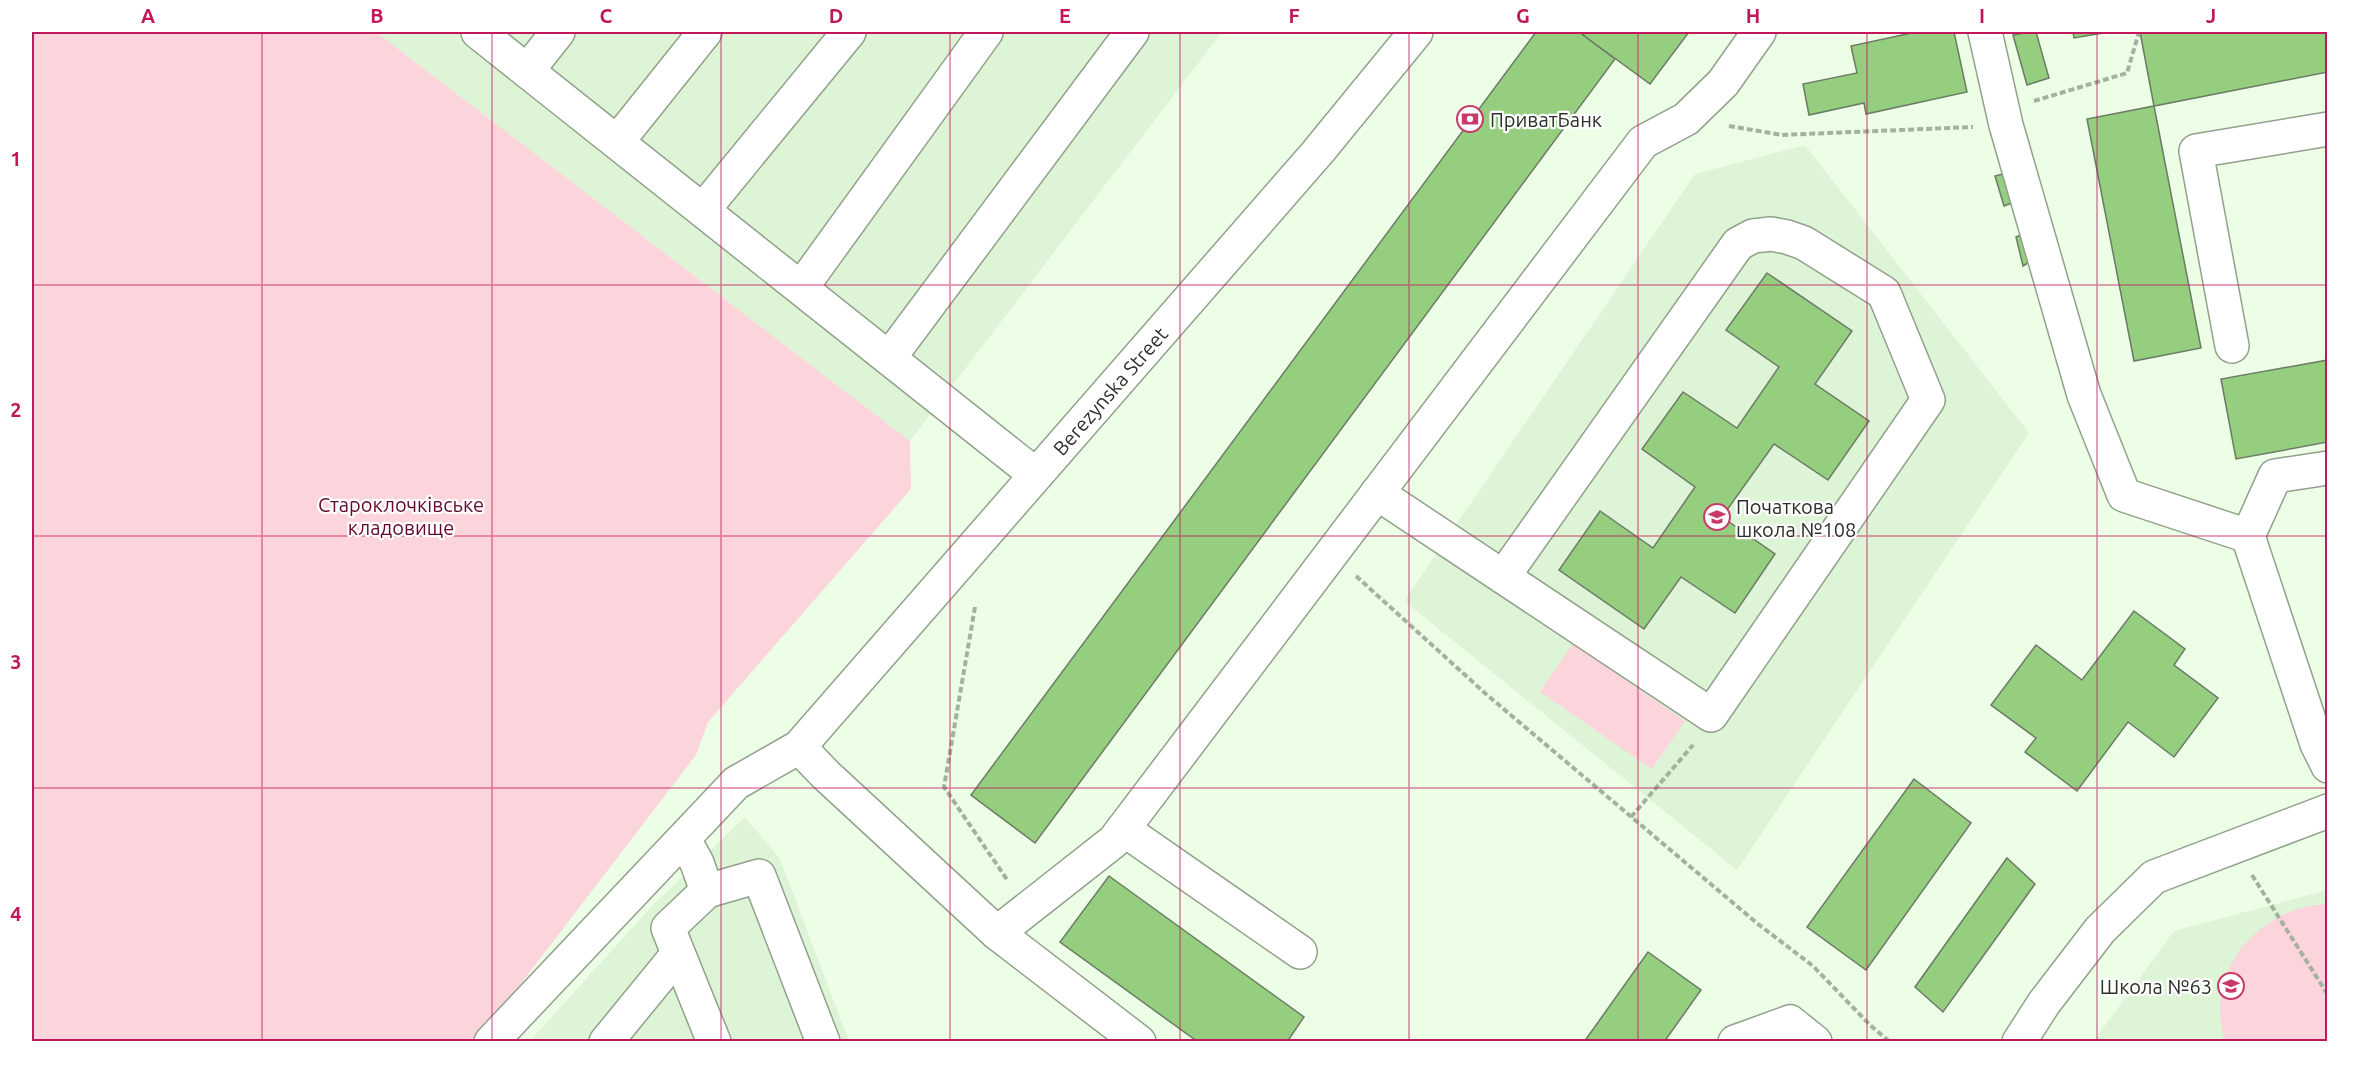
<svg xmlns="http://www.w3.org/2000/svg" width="2359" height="1073" font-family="Ubuntu,sans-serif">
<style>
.built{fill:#def4d6}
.green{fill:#fcd4db}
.building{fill:#94ce7e;stroke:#6c7b66;stroke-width:1.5}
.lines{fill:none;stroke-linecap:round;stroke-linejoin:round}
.minor-casing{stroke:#91a18b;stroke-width:36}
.path{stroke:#a4b19f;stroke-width:4;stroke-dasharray:6 3;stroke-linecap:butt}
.minor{stroke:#fff;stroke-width:33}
.grid{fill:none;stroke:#c2185b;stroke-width:1.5;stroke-opacity:0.55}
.labels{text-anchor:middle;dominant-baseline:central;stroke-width:4.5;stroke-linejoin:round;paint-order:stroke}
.poi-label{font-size:20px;fill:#2b3128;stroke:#fff;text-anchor:start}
.street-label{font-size:20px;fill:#2b3128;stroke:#fff}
.park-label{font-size:20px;fill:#64092d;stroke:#fff}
.neatline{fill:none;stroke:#c2185b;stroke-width:2}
.grid-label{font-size:20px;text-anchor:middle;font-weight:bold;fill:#c2185b}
</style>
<rect width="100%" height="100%" fill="#edfee6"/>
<!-- built -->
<g class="built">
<path d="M376 32H1222L910 441Z"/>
<path d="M1805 145 2029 433 1737 870 1404 601 1695 174Z"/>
<path d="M745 817 780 859 849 1041 529 1042 651 907Z"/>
<path d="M2327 890V1041L2093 1042 2174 931Z"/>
</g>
<!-- green -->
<g class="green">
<path d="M32 32H376L910 441 911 489 708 722 696 755 477 1041H32Z"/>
<path d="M1573 644 1685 721 1652 769 1540 692Z"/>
<path d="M2327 904V1041H2225C2203 972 2258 907 2327 904Z"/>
</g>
<!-- building -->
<g class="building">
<path d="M1536 32H1579L1615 59 1035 843 971 795Z"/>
<path d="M1586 32H1689L1650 84 1583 35Z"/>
<path d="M1916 32H1954L1967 92 1866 114 1864 103 1809 115 1803 84 1857 73 1851 46Z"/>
<path d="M2030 32H2036L2049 78 2027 85 2013 35Z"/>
<path d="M2073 32H2109L2074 38Z"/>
<path d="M2140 32H2328V72L2154 106Z"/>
<path d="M2154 106 2201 348 2134 361 2087 119Z"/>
<path d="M2011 172 2020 200 2004 206 1995 176Z"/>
<path d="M2029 231 2039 256 2023 266 2016 237Z"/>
<path d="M1767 273 1852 331 1815 384 1869 421 1828 480 1774 444 1722 517 1775 554 1735 613 1681 577 1644 629 1559 570 1600 511 1653 548 1695 487 1642 449 1683 392 1737 428 1779 367 1726 330Z"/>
<path d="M2328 360V442L2236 459 2221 379Z"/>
<path d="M2134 611 2185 649 2174 665 2218 698 2174 757 2128 722 2077 791 2025 752 2036 738 1991 705 2036 645 2082 680Z"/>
<path d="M1914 779 1971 823 1866 970 1807 927Z"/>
<path d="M2007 858 2035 884 1943 1012 1915 987Z"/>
<path d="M1109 876 1304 1017 1287 1042H1198L1060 942Z"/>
<path d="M1648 952 1701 990 1664 1042H1584Z"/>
</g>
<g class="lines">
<defs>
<g id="minor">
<path d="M478 32 1036 475"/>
<path d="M1985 32 2006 125 2084 395 2124 495 2248 536 2317 744 2328 766"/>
<path d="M527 71 558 32"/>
<path d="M617 142 705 32"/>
<path d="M703 210 849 32"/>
<path d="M801 288 986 32"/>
<path d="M2232 346 2196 151 2328 129"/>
<path d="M889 358 1132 32"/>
<path d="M1377 493 1711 715 1928 400 1884 293 1804 243 1787 237 1771 234 1753 236 1738 244 1503 577"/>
<path d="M2248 536 2275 476 2328 468"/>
<path d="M799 747 826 775 997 933 1114 841 1643 142 1686 119 1723 83 1759 32"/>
<path d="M1123 829 1300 952"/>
<path d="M684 839 697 863 707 891"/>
<path d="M997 933 1139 1042"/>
<path id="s1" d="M491 1042 736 783 799 747 1317 153 1416 32"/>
<path d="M606 1042 678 954"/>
<path d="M714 1042 668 928 707 891 759 876 823 1042"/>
<path d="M1735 1042 1790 1022 1815 1042"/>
<path d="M2019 1042 2044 1003 2100 930 2154 877 2328 811"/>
</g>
</defs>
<!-- minor casing -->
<use href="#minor" class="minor-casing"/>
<!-- path -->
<g class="path">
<path d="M2034 101 2127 73 2139 32"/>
<path d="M1729 126 1782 135 1973 127"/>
<path d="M1356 576 1486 694 1758 924 1813 966 1870 1025 1890 1042"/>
<path d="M975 607 944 787 1008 881"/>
<path d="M1631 817 1693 745"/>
<path d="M2252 875 2328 995"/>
</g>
<!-- minor -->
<use href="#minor" class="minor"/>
</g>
<!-- grid -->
<path class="grid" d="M262 32V1042M492 32V1042M721 32V1042M950 32V1042M1180 32V1042M1409 32V1042M1638 32V1042M1867 32V1042M2097 32V1042M32 285H2328M32 536H2328M32 788H2328"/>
<!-- icons -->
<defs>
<symbol id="bank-ring" viewBox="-11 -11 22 22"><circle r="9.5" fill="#fff" stroke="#c83b69" stroke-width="1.5"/><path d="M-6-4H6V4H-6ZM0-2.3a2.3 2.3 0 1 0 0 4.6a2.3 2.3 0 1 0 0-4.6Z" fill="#c83b69"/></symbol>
<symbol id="school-ring" viewBox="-11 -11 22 22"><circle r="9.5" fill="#fff" stroke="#c83b69" stroke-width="1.5"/><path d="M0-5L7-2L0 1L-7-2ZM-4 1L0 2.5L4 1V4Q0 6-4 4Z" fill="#c83b69"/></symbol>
</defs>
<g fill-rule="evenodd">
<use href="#bank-ring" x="1455" y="104" width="30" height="30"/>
<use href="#school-ring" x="1702" y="502" width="30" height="30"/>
<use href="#school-ring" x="2216" y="971" width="30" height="30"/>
</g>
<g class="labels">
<!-- poi labels -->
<g class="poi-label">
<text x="1490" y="119">ПриватБанк</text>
<text x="1736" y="506">Початкова<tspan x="1736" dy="23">школа №108</tspan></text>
<text x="2212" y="986" text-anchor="end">Школа №63</text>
</g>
<!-- street labels -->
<g class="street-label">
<text stroke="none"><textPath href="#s1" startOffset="902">Berezynska Street</textPath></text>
</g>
<!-- park labels -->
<g class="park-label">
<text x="401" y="504">Староклочківське<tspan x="401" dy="23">кладовище</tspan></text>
</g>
</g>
<!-- border -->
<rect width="2359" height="1073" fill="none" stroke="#ffffff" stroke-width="66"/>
<rect x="33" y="33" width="2293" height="1007" class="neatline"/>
<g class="grid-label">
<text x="148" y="23">A</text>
<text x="377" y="23">B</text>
<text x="606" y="23">C</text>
<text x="836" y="23">D</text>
<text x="1065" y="23">E</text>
<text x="1294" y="23">F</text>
<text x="1523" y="23">G</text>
<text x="1753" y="23">H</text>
<text x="1982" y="23">I</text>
<text x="2211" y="23">J</text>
<text x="16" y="166">1</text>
<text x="16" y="417">2</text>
<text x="16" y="669">3</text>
<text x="16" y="921">4</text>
</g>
</svg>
